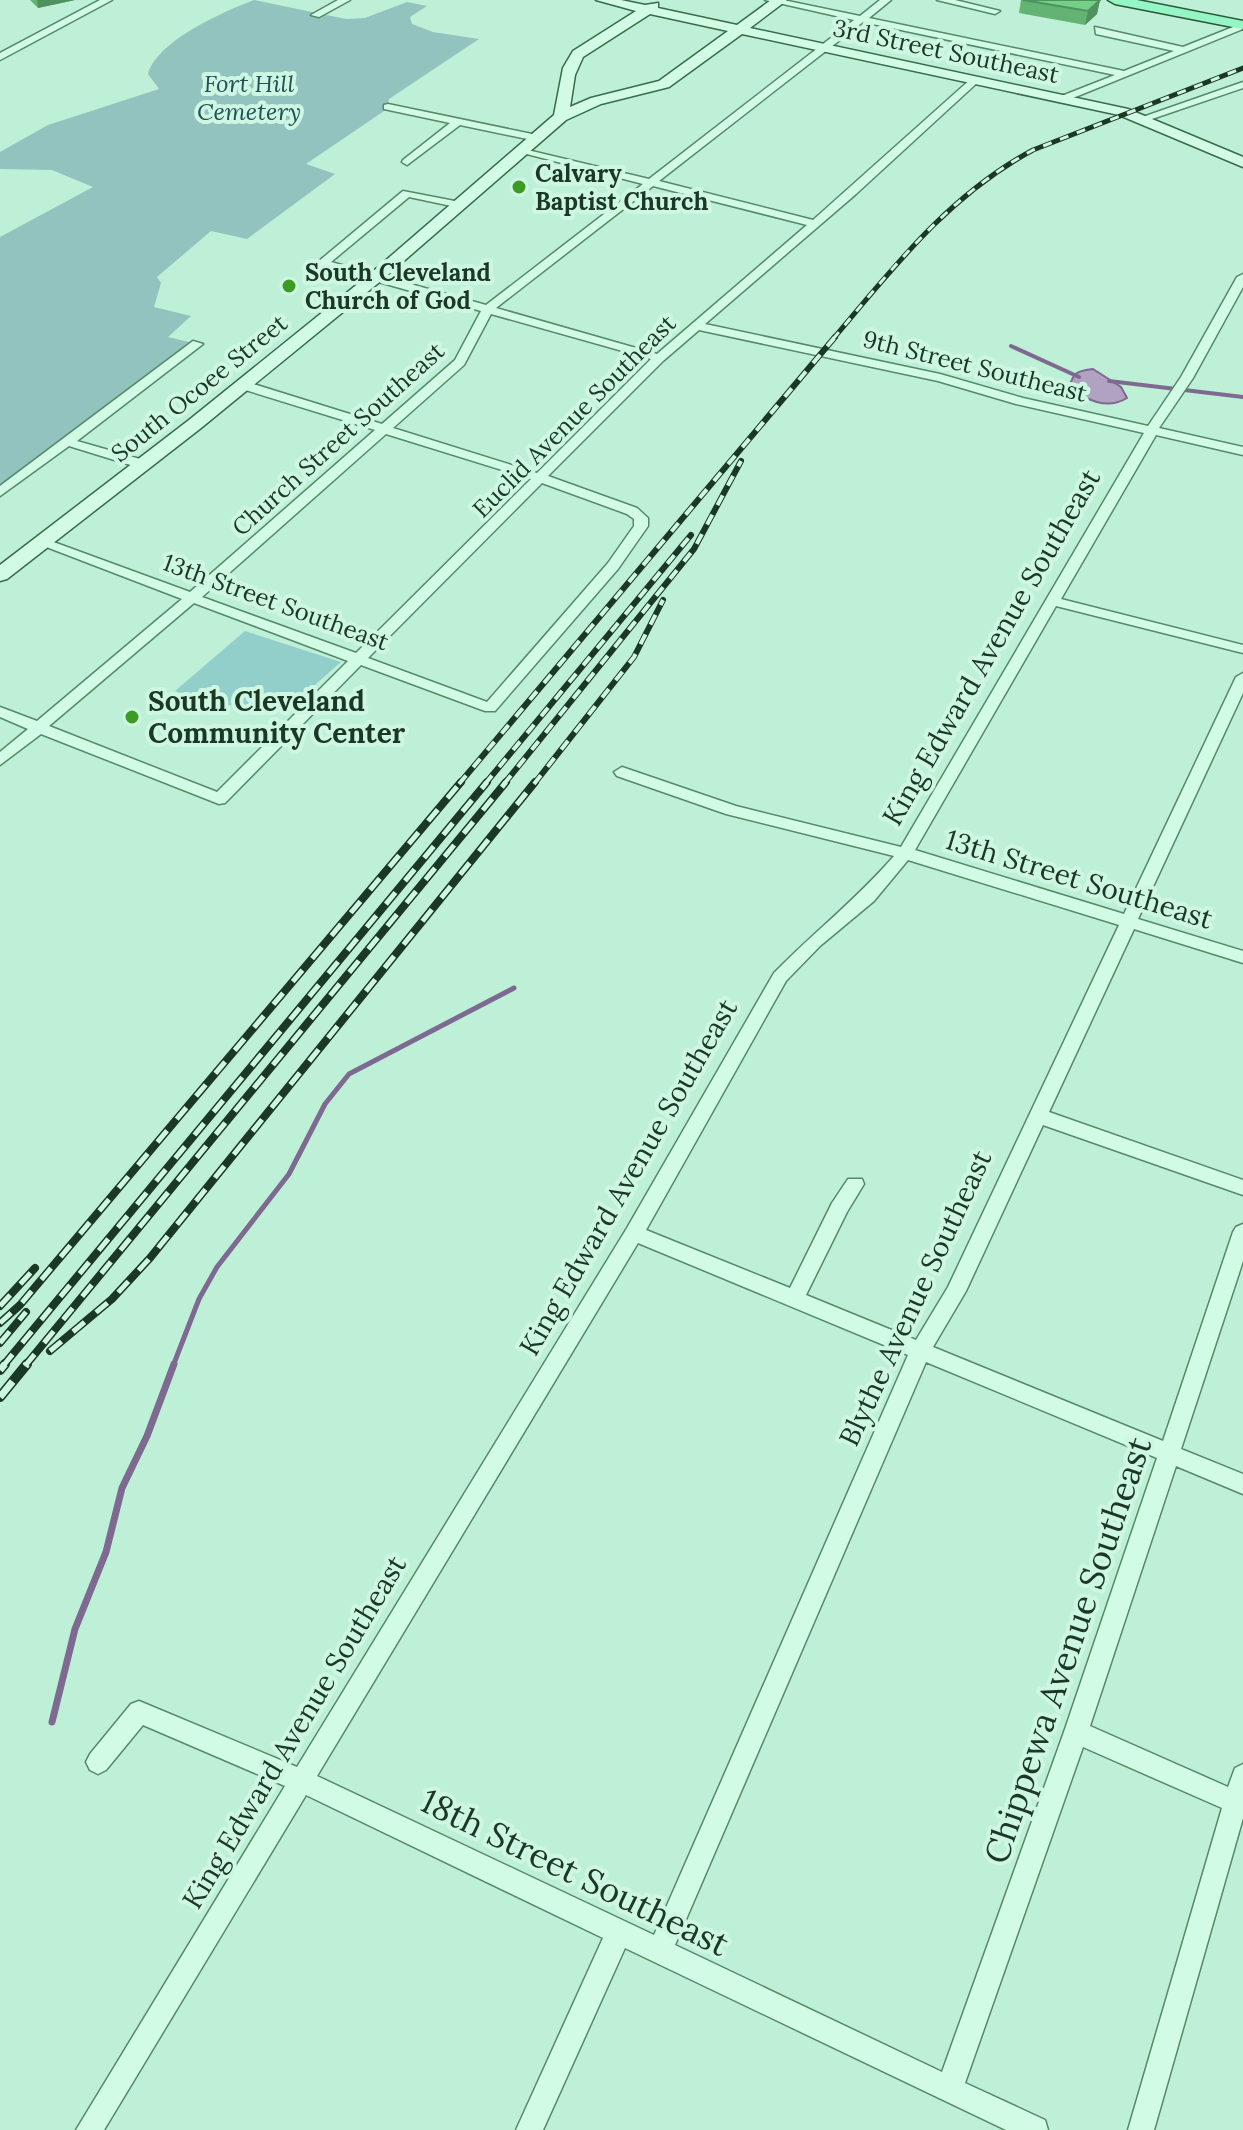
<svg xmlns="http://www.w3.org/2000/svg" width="1243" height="2130" font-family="Lora,serif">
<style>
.green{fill:#92ceca}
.cemetery{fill:#92c3bf}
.water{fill:#b2a2c1;stroke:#7e6990;stroke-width:2}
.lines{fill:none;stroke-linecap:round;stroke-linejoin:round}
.stream-far2{stroke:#7e6990;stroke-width:4}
.stream-far1{stroke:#7e6990;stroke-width:5}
.stream{stroke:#7e6990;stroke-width:7}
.street-casing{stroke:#568967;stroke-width:3}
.secondary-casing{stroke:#396b49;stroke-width:3}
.primary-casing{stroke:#2b5637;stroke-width:3}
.street{fill:#d2fbe6;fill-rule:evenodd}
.secondary{fill:#d2fbe6;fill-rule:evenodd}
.primary{fill:#93f6c4;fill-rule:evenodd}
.rail-far3-casing{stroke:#1b3824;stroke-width:5}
.rail-far2-casing{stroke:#1b3824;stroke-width:6}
.rail-far1-casing{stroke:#1b3824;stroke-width:8}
.rail-casing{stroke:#1b3824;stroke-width:10}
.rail-far3{stroke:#cef7e3;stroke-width:3;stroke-dasharray:9;stroke-linecap:butt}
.rail-far2{stroke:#cef7e3;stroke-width:4;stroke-dasharray:11;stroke-linecap:butt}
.rail-far1{stroke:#cef7e3;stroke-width:5;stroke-dasharray:15;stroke-linecap:butt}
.rail{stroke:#cef7e3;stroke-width:7;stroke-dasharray:20;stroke-linecap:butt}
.wall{fill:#62b374}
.shaded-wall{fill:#50925e}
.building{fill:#72d087;stroke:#50925e;stroke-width:2}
.poi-dot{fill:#3b9b23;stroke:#cef7e3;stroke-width:3}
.labels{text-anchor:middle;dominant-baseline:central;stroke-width:8;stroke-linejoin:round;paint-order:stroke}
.far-street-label{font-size:24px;fill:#1b3824;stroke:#cef7e3}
.far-park-label{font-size:24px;font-style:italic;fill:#215255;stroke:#cef7e3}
.far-poi-label{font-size:24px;font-weight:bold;fill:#1b3824;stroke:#cef7e3;text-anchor:start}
.street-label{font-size:28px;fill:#1b3824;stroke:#cef7e3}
.poi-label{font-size:28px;font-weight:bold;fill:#1b3824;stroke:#cef7e3;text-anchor:start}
.near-street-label{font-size:34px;fill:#1b3824;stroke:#cef7e3}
</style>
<rect width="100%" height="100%" fill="#bef0d7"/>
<!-- green -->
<path class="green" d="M245 631 341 662 291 706 210 705 175 691Z"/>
<!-- cemetery -->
<path class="cemetery" d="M254 0 346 19 365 18 407 2 427 6 410 17 412 24 433 32 479 39 389 99 387 109 306 164 335 174 247 239 211 231 157 277 161 283 154 307 191 316 168 337 193 343 0 488V237L93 187 52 170 0 169V152L48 125 159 89 148 74C158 40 223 12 254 0Z"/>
<!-- water -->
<path class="water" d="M1093 369 1121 387 1127 398C1108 410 1084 401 1070 385 1074 371 1079 371 1093 369Z"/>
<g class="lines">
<!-- stream-far2 -->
<g class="stream-far2">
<path d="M1011 346 1079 377"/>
<path d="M1109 381 1243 397"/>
</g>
<!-- stream-far1 -->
<path class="stream-far1" d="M173 1366 199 1299 217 1267 289 1174 325 1104 349 1074 514 988"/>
<!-- stream -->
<path class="stream" d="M52 1722 75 1629 106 1552 122 1488 147 1436 174 1364"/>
<defs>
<g id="street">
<path d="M100 0H112L0 60V53Z"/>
<path d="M338 0H350L319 17 311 15Z"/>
<path d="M765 0H783L860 16 880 0H891L869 18 1124 71 1174 51 1096 34 1095 27 1183 47 1243 23V29L1063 102 1059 101V97L1115 75 863 22 659 181 813 220 972 78H978V82L856 194 705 324 940 374 1023 398 1148 426 1181 377 1237 277 1243 274V287L1193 378 1159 428 1243 447V455L1156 435 1061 599 1243 645V653L1056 606 915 850 1124 914 1236 677 1243 673V693L1138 919 1243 951V963L1134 929 1049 1112 1243 1180V1195L1043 1125 966 1291 933 1347 1163 1441 1233 1232 1236 1227 1243 1224V1261L1181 1449 1243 1474V1494L1176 1466 1090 1726 1228 1787 1235 1768 1243 1764V1818L1154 2130H1128L1222 1808 1083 1747 965 2083 1045 2120 1048 2130H1006L625 1948 543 2130H516L603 1938 306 1795 104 2130H76L285 1786 143 1725 106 1770 98 1774 90 1770 86 1762 90 1754 131 1704 139 1701 297 1767 627 1228 774 973C814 932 856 900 894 856L726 814 617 776 614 772 622 767 736 806 901 847 1144 433 1016 404 938 381 699 330 663 361 548 476 637 508 648 518V526L618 569 495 711H485L361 665 225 803 219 804 41 734 0 765V752L28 729 0 717V707L37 721 182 599 36 543 43 539 48 540 190 592 375 430 239 388V382H247L382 424 455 360 481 311 319 265V261L403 191 465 203V207L461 208 409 197 331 262 486 305 643 184 519 152V148L649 179 854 20ZM653 186 807 225 657 354 496 308ZM491 314 651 359 537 473 393 428 464 365ZM386 434 531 479 356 653 202 597ZM542 483 627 514 634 519V526L608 563 487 702 368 658ZM194 603 348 661 217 792 49 726ZM908 860 1119 925 948 1287 916 1340 806 1295 847 1212 864 1184 862 1179H848L832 1203 790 1288 646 1230 786 981 820 946 874 901ZM638 1243 908 1355 654 1935 317 1776ZM926 1362 1157 1458 1064 1732 942 2072 675 1945Z"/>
<path d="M937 0H955L1000 11 995 14Z"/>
<path d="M1243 82V88L1146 121 1137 119Z"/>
<path d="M388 104 537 135 542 138 537 141 460 125 407 165 402 162 403 160 450 123 384 109V105Z"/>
<path d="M193 341 203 344 77 441 147 461V467H137L69 446 0 496V486Z"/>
</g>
<path id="secondary" d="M596 0H621L645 5 658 3V8L737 25 771 0H787L750 28 1128 109 1243 157V167L1119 115 742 34 669 87 601 104 566 120 382 280 201 428 7 579 0 581V565L189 420 370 274 554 115 563 68 573 51 636 11ZM650 14 728 31 659 81 591 98 570 107 575 75 583 57Z"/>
<path id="primary" d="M1108 0H1137L1243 21V29L1115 4Z"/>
</defs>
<!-- street casing -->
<use href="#street" class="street-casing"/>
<!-- secondary casing -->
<use href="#secondary" class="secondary-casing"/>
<!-- primary casing -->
<use href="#primary" class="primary-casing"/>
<!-- street -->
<use href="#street" class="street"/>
<!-- secondary -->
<use href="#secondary" class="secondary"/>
<!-- primary -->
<use href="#primary" class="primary"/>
<defs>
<path id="rail-far3" d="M833 339C893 268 949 195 1033 150L1243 68"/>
<g id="rail-far2">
<path d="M459 784 835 337"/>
<path d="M485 784 691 535"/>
<path d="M504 784 694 549 741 461"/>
<path d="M534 784 634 657 663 600"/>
</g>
<g id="rail-far1">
<path d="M0 1306 35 1268"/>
<path d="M0 1323 20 1305 461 782"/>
<path d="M0 1343 26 1312"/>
<path d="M50 1351 112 1299 150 1258 535 782"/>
<path d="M3 1366 487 782"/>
<path d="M25 1366 506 782"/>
</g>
<g id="rail">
<path d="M0 1370 5 1364"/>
<path d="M0 1397 27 1364"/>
</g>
</defs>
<!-- rail-far3 casing -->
<use href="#rail-far3" class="rail-far3-casing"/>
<!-- rail-far2 casing -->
<use href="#rail-far2" class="rail-far2-casing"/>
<!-- rail-far1 casing -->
<use href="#rail-far1" class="rail-far1-casing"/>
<!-- rail casing -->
<use href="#rail" class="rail-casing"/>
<!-- rail-far3 -->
<use href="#rail-far3" class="rail-far3"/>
<!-- rail-far2 -->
<use href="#rail-far2" class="rail-far2"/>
<!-- rail-far1 -->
<use href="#rail-far1" class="rail-far1"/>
<!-- rail -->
<use href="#rail" class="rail"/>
</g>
<!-- wall -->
<g class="wall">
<path d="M30 0H75L38 8Z"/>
<path d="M1021 0H1100L1097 14 1085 25 1019 13Z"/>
</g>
<!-- shaded-wall -->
<g class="shaded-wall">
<path d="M37 0H75L38 8Z"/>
<path d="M1100 0 1097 14 1085 25 1088 11Z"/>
</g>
<!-- building -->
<path class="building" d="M1023 0H1100L1088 11Z"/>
<!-- markers -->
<g class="poi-dot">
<circle cx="519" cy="187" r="8"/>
<circle cx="289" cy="286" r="8"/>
<circle cx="132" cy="717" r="8"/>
</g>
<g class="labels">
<!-- far-street labels -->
<g class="far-street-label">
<text transform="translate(946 51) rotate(12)">3rd Street Southeast</text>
<text transform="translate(975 366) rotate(14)">9th Street Southeast</text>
<text transform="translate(199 388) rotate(-39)">South Ocoee Street</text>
<text transform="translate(574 416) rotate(-45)">Euclid Avenue Southeast</text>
<text transform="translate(338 439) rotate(-42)">Church Street Southeast</text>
<text transform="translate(276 602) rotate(20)">13th Street Southeast</text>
</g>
<!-- far-park labels -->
<g class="far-park-label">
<text x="249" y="83">Fort Hill<tspan x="249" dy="28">Cemetery</tspan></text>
</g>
<!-- far-poi labels -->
<g class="far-poi-label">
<text x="535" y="173">Calvary<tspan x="535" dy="28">Baptist Church</tspan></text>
<text x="305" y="272">South Cleveland<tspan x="305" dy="28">Church of God</tspan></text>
</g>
<!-- street labels -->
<g class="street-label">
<text transform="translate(991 647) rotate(-60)">King Edward Avenue Southeast</text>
<text transform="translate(1079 879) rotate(17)">13th Street Southeast</text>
<text transform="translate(628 1177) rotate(-60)">King Edward Avenue Southeast</text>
<text transform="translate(915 1298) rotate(-65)">Blythe Avenue Southeast</text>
<text transform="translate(294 1732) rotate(-59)">King Edward Avenue Southeast</text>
</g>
<!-- poi labels -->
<g class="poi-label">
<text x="148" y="701">South Cleveland<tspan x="148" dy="32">Community Center</tspan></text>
</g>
<!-- near-street labels -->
<g class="near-street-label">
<text transform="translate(1067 1650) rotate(-71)">Chippewa Avenue Southeast</text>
<text transform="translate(575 1872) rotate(26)">18th Street Southeast</text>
</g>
</g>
</svg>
